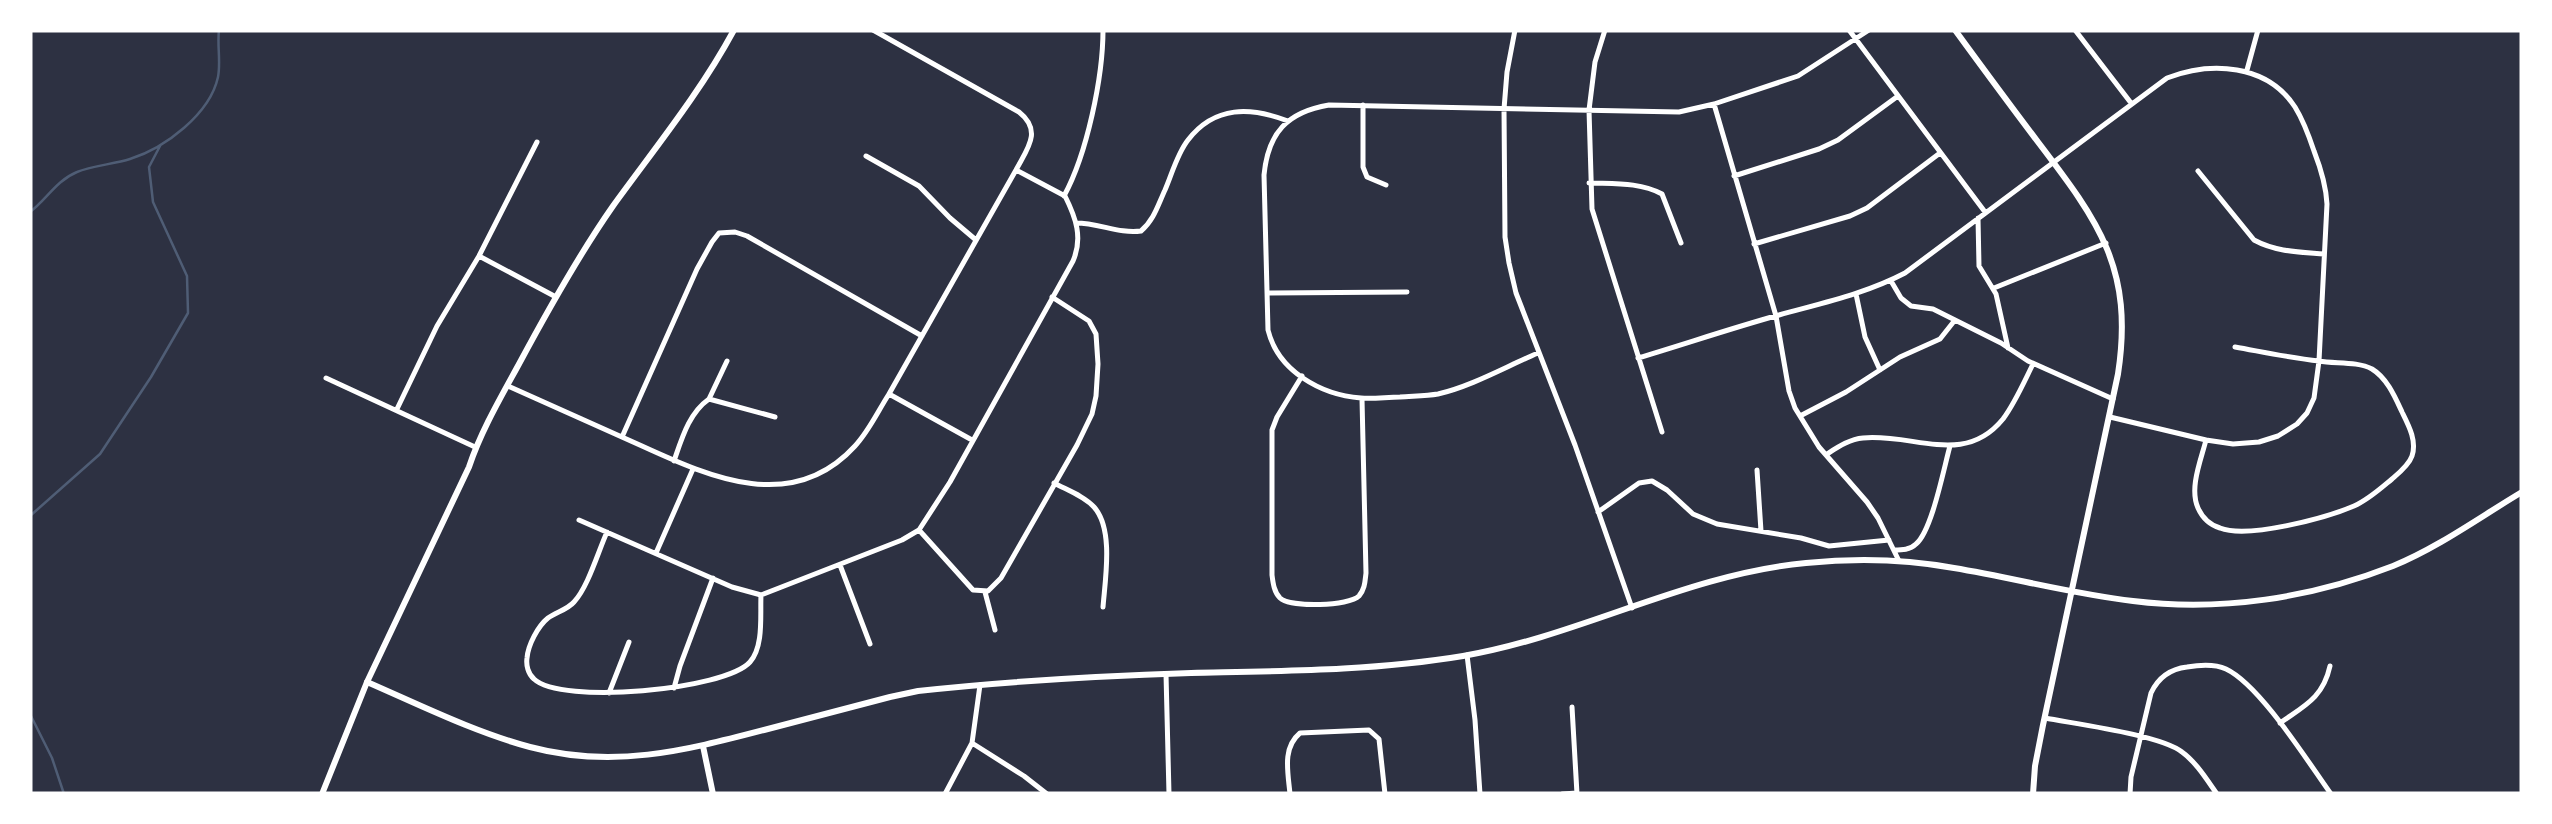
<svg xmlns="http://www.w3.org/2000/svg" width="2552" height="824" font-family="'Fira Sans Condensed',sans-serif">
  <rect width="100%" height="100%" fill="#2d3142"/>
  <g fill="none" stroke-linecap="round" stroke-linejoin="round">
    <path stroke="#4f5d75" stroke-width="2.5" d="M30,212C46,200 57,180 77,172C91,166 114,164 130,159C165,148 210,114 218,77C221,62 217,45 219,30
      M30,516L100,454L151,377L188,313L187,276L153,202L149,167L160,146
      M30,714L52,758L64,794"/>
    <path stroke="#fff" stroke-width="5" d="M1515,30L1507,72L1504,109L1505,237L1509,263L1516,293L1575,445L1632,608
      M1605,30L1595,62L1589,110L1592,209L1662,432
      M1849,30L1985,212
      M2075,30L2131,103
      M2247,70L2258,30
      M1714,104L1776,316L1789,391L1795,408L1819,447L1867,502L1878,518L1899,561
      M1363,105V167L1367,177L1386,185
      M866,156L919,186L950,218L976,240
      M2198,171L2254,240C2276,252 2300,252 2324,254
      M1734,176L1819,149L1838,140L1898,96
      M1589,183C1614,184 1640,182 1662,194L1681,243
      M1064,196C1087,154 1103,77 1103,30
      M1978,218L1979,266L1996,294L2008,348
      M1076,223C1099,223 1119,234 1141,231C1154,220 1158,205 1165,190C1172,174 1177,154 1188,140C1215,105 1251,107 1288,121
      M1754,244L1850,216L1867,208L1940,153
      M479,256L556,297
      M1891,281L1901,298L1911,306L1933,309L2001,343L2028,361L2113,399
      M1994,288L2106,243
      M1267,293L1407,292
      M1856,294L1865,337L1880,370
      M1538,353C1505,367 1472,386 1438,394C1426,396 1412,396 1400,397C1387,397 1374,399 1361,398C1321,395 1278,371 1268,330L1264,175C1268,133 1287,112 1329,105L1679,112L1714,104L1798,76L1869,30
      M1638,358C1685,344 1732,328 1779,315C1822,303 1865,294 1905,273L2167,78C2211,61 2267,64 2295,107C2303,120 2309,136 2314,151C2321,169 2326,185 2327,204L2319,361L2314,398L2307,413L2297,424L2278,436L2259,442L2233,444L2206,440L2110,417
      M1302,376L1277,417L1272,430V575C1273,583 1274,592 1280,598C1291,608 1349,606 1359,596C1365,589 1365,581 1366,573L1362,399
      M326,378L475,447
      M508,386C553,406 597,426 642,446C712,478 793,514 855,446C869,431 878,411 889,394L1016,170C1027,149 1043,131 1019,112L873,30
      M889,394L972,440
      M709,399L727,361
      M397,409L437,326L479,256L537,142
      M1800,416L1846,392L1900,357L1940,339L1955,320
      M622,437L697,269L712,242L719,233L735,232L747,236L922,336
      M2206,440C2201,460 2189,488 2198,508C2202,517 2210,525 2220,528C2248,539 2326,518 2354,506C2368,500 2380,489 2392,479C2399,473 2409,465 2412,456C2417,441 2409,426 2402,412C2395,397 2387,378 2372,369C2357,361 2335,364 2319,361C2291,358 2263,352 2235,347
      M1827,454C1838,447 1850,439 1863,438C1914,433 1964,467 2003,419C2015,403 2024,382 2033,364
      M674,461C682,438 689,413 709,399L775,417
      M1757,470L1761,531
      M1054,483C1067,490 1084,496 1094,507C1114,529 1105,580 1103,607
      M1598,512L1639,483L1652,481L1667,490L1693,514L1717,524L1801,538L1829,546L1889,540
      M579,520L732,587L761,595L902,540L919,530L950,482L1073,261C1083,238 1076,218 1065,196L1016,170
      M919,530L973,590L988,591L1001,578L1077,445L1092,414L1096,396L1098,364L1096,334L1089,321L1052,297
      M607,532C598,552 588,587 574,602C567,610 556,612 548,618C538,626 528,645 527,658C526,665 528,674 534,679C561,705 725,690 750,662C764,646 760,615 761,595
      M1894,550C1902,550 1910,550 1916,544C1932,531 1944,467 1950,446
      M656,553L693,469
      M840,565L870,644
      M985,592L995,630
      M1467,655L1475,720L1480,794
      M1166,674L1169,794
      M674,688L680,666L713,578
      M609,693L629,642
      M1572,707L1577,794
      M2045,718C2076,724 2161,735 2182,752C2196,762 2207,780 2217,794
      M2280,723C2304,706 2323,698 2330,666
      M972,743L1024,776L1047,794
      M945,794L972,743L980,685
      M1290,794C1288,772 1282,748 1300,733L1369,730L1379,739L1385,794
      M1562,794L1577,793
      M2130,794L2131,777L2151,693C2158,678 2170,669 2187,667C2199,665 2215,664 2226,669C2260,685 2308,762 2331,794"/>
    <path stroke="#fff" stroke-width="6" d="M1955,30C1982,67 2010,105 2038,142C2099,222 2134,269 2118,374L2043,725L2035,766L2033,794
      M367,682C420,705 474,732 530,747C612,769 684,751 764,730C806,719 848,708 890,697L918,691C1009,681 1099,676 1191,673C1281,671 1373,671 1463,656C1580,636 1687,574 1806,563C1855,558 1905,559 1954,568C2014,578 2073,594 2133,601C2221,612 2311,598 2393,566C2439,547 2480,517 2522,492
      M703,746L713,794"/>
    <path stroke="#fff" stroke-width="6" d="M322,794L367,682L469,467C481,431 501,397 519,364C548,310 578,256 613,206C655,148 700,93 734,30"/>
  </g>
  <rect width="2552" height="824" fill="none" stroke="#ffffff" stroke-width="65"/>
</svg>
